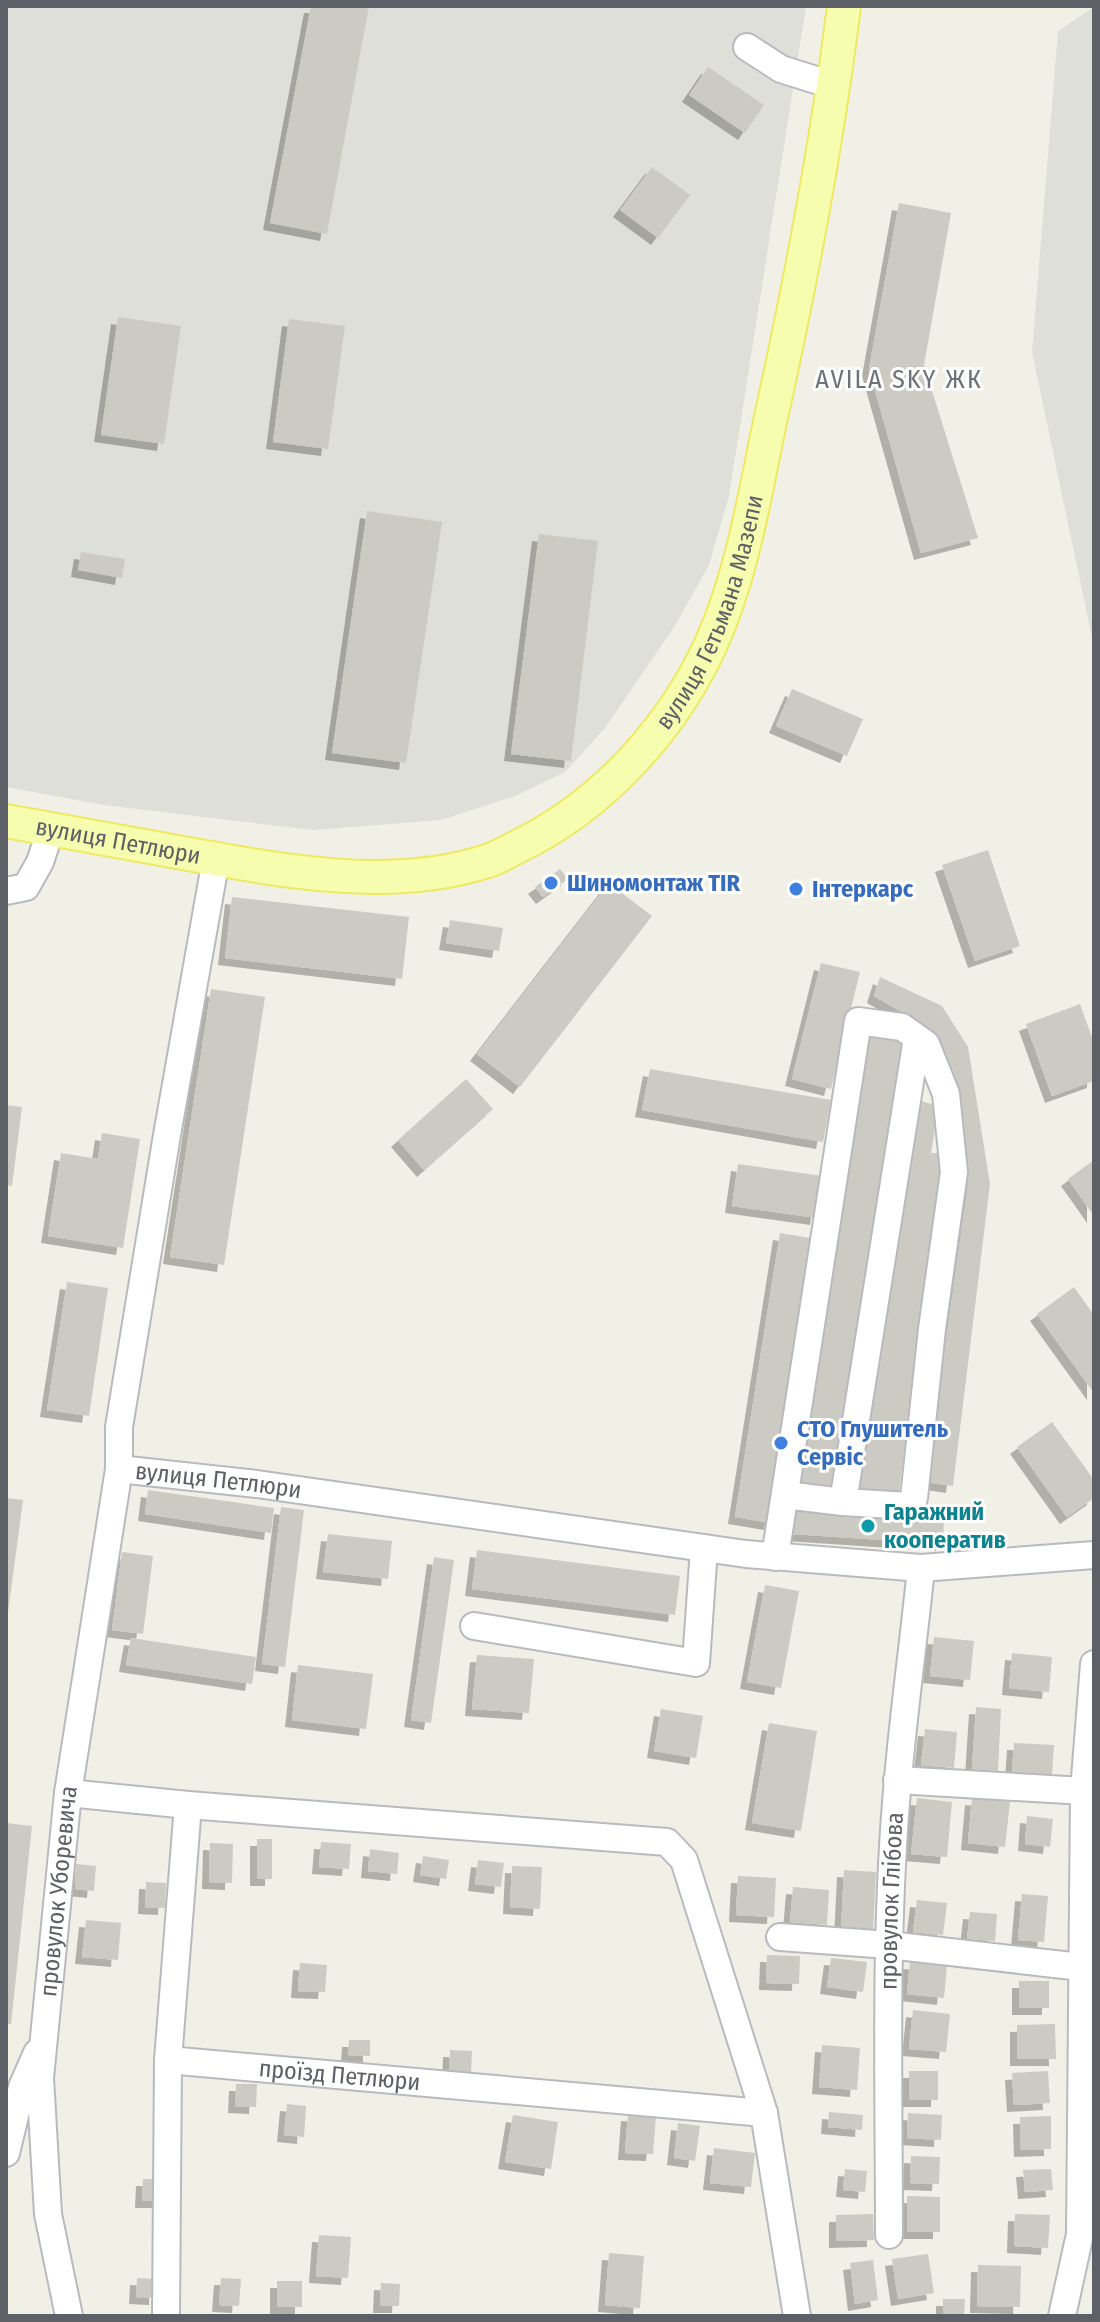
<svg xmlns="http://www.w3.org/2000/svg" width="1100" height="2322" font-family="'Fira Sans Condensed',sans-serif">
  <defs>
    <filter id="shadow"><feDropShadow dx="-7" dy="7" stdDeviation="0" flood-color="#0004"/></filter>
  </defs>
  <rect width="100%" height="100%" fill="#f0f0e7"/>
  <path fill="#dfdfd9" d="M6,6H806L729,496L709,565L676,624L605,728L565,772L515,796L441,820L313,830L104,805L6,787Z
    M1094,7V647L1032,352L1058,31Z"/>
  <path fill="#cbcbc3" filter="url(#shadow)" d="M311,6H369L327,234L270,223Z
    M708,67L764,105L745,133L689,95Z
    M652,167L690,195L658,238L620,210Z
    M899,203L951,213L924,365L978,538L921,553L869,369Z
    M118,317L181,326L164,444L101,435Z
    M289,319L345,326L328,449L273,442Z
    M367,511L442,522L406,763L332,753Z
    M539,534L598,541L571,761L511,754Z
    M81,552L125,559L122,578L78,570Z
    M792,689L863,719L847,756L776,726Z
    M988,850L1020,946L975,961L942,865Z
    M560,869L568,879L543,897L535,887Z
    M609,883L652,916L520,1087L477,1054Z
    M232,897L409,917L402,979L225,958Z
    M450,920L503,928L499,951L446,943Z
    M821,963L860,972L831,1089L792,1079Z
    M880,977L942,1006L968,1047L990,1184L953,1486L926,1482L968,1186L949,1066L928,1027L874,996Z
    M211,989L265,997L224,1265L170,1257Z
    M1080,1004L1094,1043V1081L1052,1096L1026,1024Z
    M867,1034L906,1041L836,1492L797,1486Z
    M650,1069L831,1100L823,1142L642,1110Z
    M466,1079L493,1109L424,1170L398,1140Z
    M917,1100L939,1106L931,1153H942L898,1500L858,1495Z
    M6,1105L22,1107L12,1186L6,1185Z
    M102,1133L140,1139L123,1248L48,1236L61,1153L98,1159Z
    M1094,1160V1216L1068,1179Z
    M738,1164L823,1176L817,1218L732,1206Z
    M780,1233L816,1239L771,1523L735,1517Z
    M67,1282L108,1288L89,1416L47,1410Z
    M1074,1287L1094,1315V1393L1037,1314Z
    M1052,1422L1094,1480V1498L1067,1517L1017,1447Z
    M148,1490L274,1508L271,1533L145,1514Z
    M6,1498L23,1500L8,1613H6Z
    M281,1507L304,1510L285,1667L262,1664Z
    M794,1508L944,1518L943,1544L792,1534Z
    M328,1534L392,1541L388,1579L323,1572Z
    M477,1550L680,1576L675,1615L472,1589Z
    M122,1552L153,1556L143,1634L112,1630Z
    M434,1557L454,1560L431,1723L411,1720Z
    M765,1585L799,1591L781,1688L747,1682Z
    M934,1637L974,1641L970,1680L930,1676Z
    M131,1638L256,1657L252,1684L126,1665Z
    M1012,1653L1052,1657L1049,1692L1009,1688Z
    M477,1655L534,1659L529,1713L472,1709Z
    M298,1665L373,1674L366,1729L292,1720Z
    M976,1707L1001,1709L998,1771L972,1769Z
    M661,1709L703,1716L696,1758L654,1751Z
    M769,1723L817,1731L801,1831L752,1823Z
    M925,1729L957,1732L954,1768L921,1765Z
    M1014,1743L1054,1745L1052,1775L1012,1772Z
    M917,1798L952,1802L947,1857L911,1854Z
    M972,1798L1010,1802L1005,1847L968,1843Z
    M1027,1816L1053,1819L1050,1847L1025,1844Z
    M6,1823L32,1826L11,2024H6Z
    M257,1839H272V1879H257Z
    M321,1842L351,1844L349,1869L319,1867Z
    M210,1843L233,1844L232,1883L209,1882Z
    M370,1849L399,1853L397,1874L368,1871Z
    M423,1856L449,1860L446,1879L420,1875Z
    M478,1860L504,1863L501,1887L475,1884Z
    M76,1864L96,1866L94,1891L75,1889Z
    M512,1866L542,1867L540,1909L510,1907Z
    M844,1870L876,1872L873,1932L841,1931Z
    M738,1876L776,1878L774,1917L736,1915Z
    M146,1882L166,1883L165,1908L145,1907Z
    M793,1887L829,1890L827,1925L790,1922Z
    M1022,1894L1048,1896L1044,1942L1018,1940Z
    M917,1900L947,1903L943,1935L913,1932Z
    M970,1912L997,1914L995,1941L967,1939Z
    M86,1920L121,1923L118,1960L82,1957Z
    M767,1955L800,1956L799,1984L766,1983Z
    M831,1958L867,1962L863,1992L827,1987Z
    M910,1962L947,1965L944,1998L907,1994Z
    M300,1963L327,1965L325,1992L298,1991Z
    M1019,1981H1049V2008H1019Z
    M913,2010L950,2014L946,2052L909,2049Z
    M1055,2024L1056,2059H1017V2025Z
    M349,2040H370V2056L348,2055Z
    M822,2045L860,2048L857,2090L819,2087Z
    M450,2050L472,2051L471,2075L449,2074Z
    M909,2071H938V2100H909Z
    M1048,2071L1050,2103L1014,2105L1012,2073Z
    M236,2084H257L256,2107L235,2106Z
    M287,2104L306,2106L304,2137L284,2135Z
    M829,2112L863,2115L862,2130L828,2127Z
    M908,2113L942,2115L941,2140L907,2138Z
    M628,2114L656,2116L653,2154L625,2153Z
    M513,2115L558,2122L551,2169L505,2162Z
    M1051,2116V2149L1021,2150L1020,2117Z
    M678,2123L700,2126L695,2161L674,2158Z
    M714,2148L755,2153L751,2187L710,2183Z
    M911,2156L940,2157L939,2184L910,2183Z
    M845,2169L867,2171L865,2192L843,2190Z
    M1051,2169L1053,2190L1025,2192L1023,2170Z
    M143,2179H163V2201H142Z
    M907,2196L940,2197V2232H907Z
    M873,2214L874,2240L836,2241V2215Z
    M1015,2214L1050,2215L1048,2248L1014,2246Z
    M319,2235L351,2237L348,2278L316,2276Z
    M609,2253L644,2256L640,2308L605,2305Z
    M928,2254L934,2293L898,2299L892,2259Z
    M873,2260L878,2300L855,2304L850,2263Z
    M978,2265L1021,2266L1020,2307L977,2306Z
    M137,2278L156,2279V2298L136,2297Z
    M221,2278L241,2279L239,2306L219,2305Z
    M277,2281H302V2307H277Z
    M381,2283L400,2284L399,2306H380Z
    M943,2299H965L964,2316H943Z"/>
  <g fill="none" stroke-linecap="round" stroke-linejoin="round">
    <g stroke="#b9bac0" stroke-width="30">
      <g id="minor">
        <path d="M747,47L781,69L835,86"/>
        <path d="M6,891L26,887L40,862L51,829"/>
        <path id="s1" d="M119,1469L257,1484L746,1554L921,1568L1094,1555"/>
        <path d="M785,1495L843,1502"/>
        <path d="M775,1557L858,1021L902,1027L926,1044L946,1094L954,1172L932,1329L914,1498L909,1506L843,1502L917,1038"/>
        <path d="M474,1626L696,1663L704,1548"/>
        <path d="M897,1780L1084,1791"/>
        <path d="M68,1793L188,1805L667,1842L684,1860L764,2113L797,2316"/>
        <path id="s2" d="M188,1805L168,2060L764,2113"/>
        <path d="M780,1937L889,1945L1081,1967"/>
        <path d="M6,2153L22,2087L37,2053"/>
        <path id="s3" d="M889,2235C889,2084 884,1931 898,1779C904,1709 914,1639 921,1568"/>
        <path id="s4" d="M69,2316L48,2214L40,2078L68,1793L119,1469V1427L167,1135L216,859"/>
        <path d="M166,2316L168,2060"/>
        <path d="M1062,2316L1080,2234L1084,1791L1094,1664"/>
      </g>
    </g>
    <g stroke="#efe961" stroke-width="36">
      <g id="major">
        <path id="s5" d="M6,821C61,831 117,841 172,851C272,869 385,893 484,862C496,859 507,852 517,847C602,806 672,729 711,644C743,573 755,493 771,417C801,281 827,145 844,6"/>
      </g>
    </g>
    <use href="#minor" stroke="#fff" stroke-width="26"/>
    <use href="#major" stroke="#f7fdaf" stroke-width="32"/>
  </g>
  <g fill="#3f7fe0" stroke="#fff" stroke-width="3">
    <circle cx="551" cy="883" r="8"/>
    <circle cx="796" cy="889" r="8"/>
    <circle cx="781" cy="1443" r="8"/>
  </g>
  <circle fill="#0f9aa8" stroke="#fff" stroke-width="3" cx="868" cy="1526" r="8"/>
  <g text-anchor="middle" stroke-width="6" stroke-linejoin="round" paint-order="stroke">
    <g font-size="24" fill="#5e6067" stroke="#fff">
      <text dy="8" stroke="none"><textPath href="#s5" startOffset="836">вулиця Гетьмана Мазепи</textPath></text>
      <text dy="8" stroke="none"><textPath href="#s5" startOffset="114">вулиця Петлюри</textPath></text>
      <text dy="8" stroke="none"><textPath href="#s1" startOffset="100">вулиця Петлюри</textPath></text>
      <text dy="8" stroke="none"><textPath href="#s4" startOffset="428">провулок Уборевича</textPath></text>
      <text dy="8" stroke="none"><textPath href="#s3" startOffset="334">провулок Глібова</textPath></text>
      <text dy="8" stroke="none"><textPath href="#s2" startOffset="428">проїзд Петлюри</textPath></text>
    </g>
    <g font-size="24" font-weight="bold" fill="#366cbe" stroke="#fff" text-anchor="start">
      <text x="567" y="891">Шиномонтаж TIR</text>
      <text x="812" y="897">Інтеркарс</text>
      <text x="797" y="1437">СТО Глушитель<tspan x="797" dy="28">Сервіс</tspan></text>
    </g>
    <g font-size="24" font-weight="bold" fill="#0d838f" stroke="#fff" text-anchor="start">
      <text x="884" y="1520">Гаражний<tspan x="884" dy="28">кооператив</tspan></text>
    </g>
    <g font-size="26" letter-spacing="2" fill="#6f7279" stroke="#fff">
      <text x="899" y="388">AVILA SKY ЖК</text>
    </g>
  </g>
  <rect width="1100" height="2322" fill="none" stroke="#5e6067" stroke-width="16"/>
</svg>
